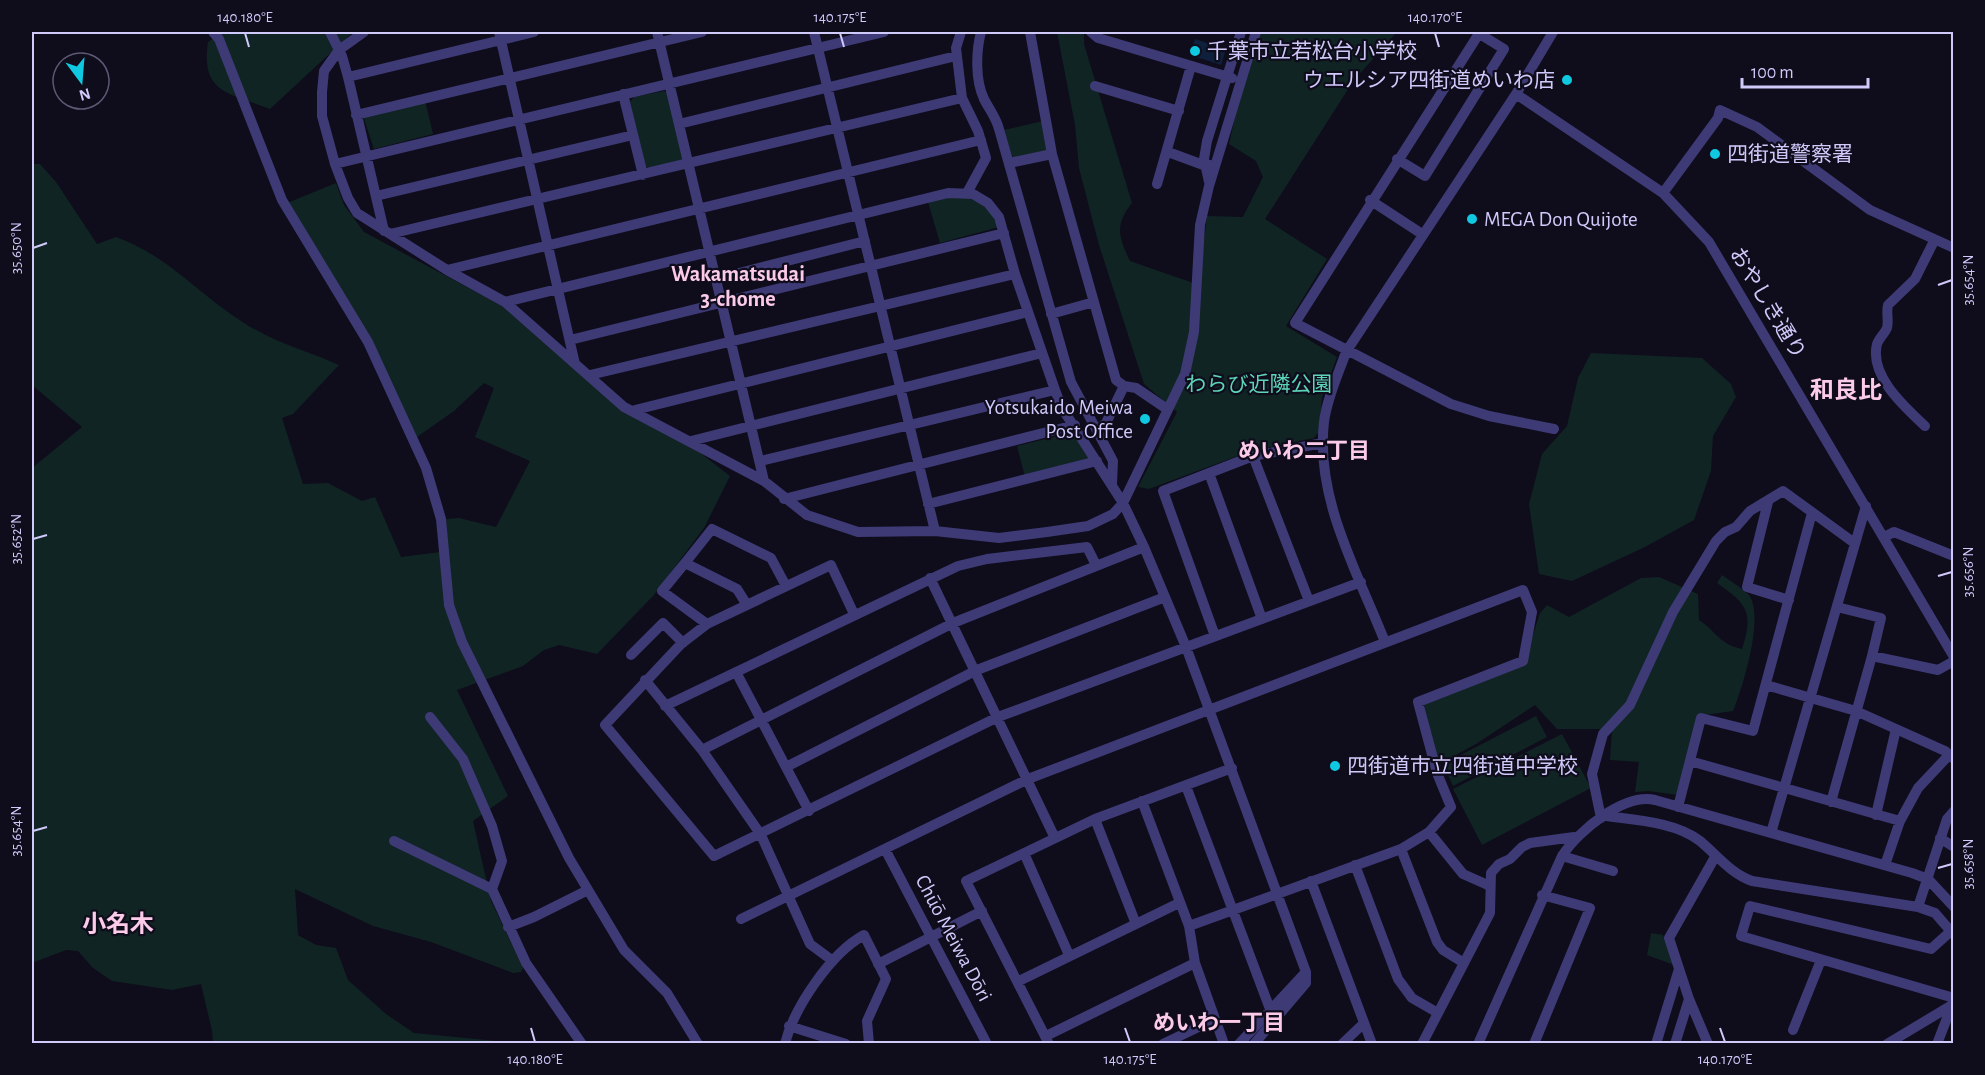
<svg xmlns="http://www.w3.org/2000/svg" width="1985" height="1075" font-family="'Alegreya Sans','Noto Sans JP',sans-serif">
  <rect width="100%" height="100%" fill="#0f0c1b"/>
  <path fill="#102424" d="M223,32H353L270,109C230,93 200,94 208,42Z
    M1057,32H1084V44L1132,203C1114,225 1119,238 1130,261L1199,285L1207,216L1243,217L1263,177L1256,161L1229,144L1242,85L1260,32H1397L1354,80L1265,219L1327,259L1286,326L1337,357L1322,398L1319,432L1314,438L1251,451L1149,489L1138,487L1177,412L1144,384L1099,245L1079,168L1075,125Z
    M664,91L668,93L683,157L680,163L653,169L645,166L630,102L634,97Z
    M425,100L433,134L374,149L364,119L366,115Z
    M1043,121L1049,151L1016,159L1011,155L1004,130Z
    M32,164H40L56,182L97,244L116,237C171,256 207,304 258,331C283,345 313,353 339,365L293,414L282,418L303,484L328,483L362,501L375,497L401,557L448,551L446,519L459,518L496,527L530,461L475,437L494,388L484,383L454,411L417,437L287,203L336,183L344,205L364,232L506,308L622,410L689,444L730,476L704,528L653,596L597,654L559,645L544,650L523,666L457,690L508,796L473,821L491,901L523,968L521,972L513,973L431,942L373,926L295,889L298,935L316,945L336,948L348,980L386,1014L414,1033L518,1043H213L212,1031L201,984L172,990L112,981L93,968L78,951L66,950L32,963V468L82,427L32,385Z
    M950,196C979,198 986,201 999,227L940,243L928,202Z
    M1591,353L1702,358L1731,384L1736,397L1713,436L1711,471L1694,520L1645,547L1572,581L1539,574L1529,504L1542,454L1567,426L1578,378Z
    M1070,433L1074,434L1089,458L1025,477L1017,446Z
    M1722,575C1730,581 1741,587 1748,594C1766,614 1742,689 1733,711L1697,716L1678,795L1648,791L1635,792L1639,762L1610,760L1612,729H1557L1535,705L1476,744L1439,764L1424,704L1523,666L1540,613L1547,605L1569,617L1641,578L1659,577L1698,594L1699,620C1716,631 1719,644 1742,649C1754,612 1747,604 1717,583Z
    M1536,716L1547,737L1453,786L1443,764Z
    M1562,734L1591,788L1482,845L1453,789Z
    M1651,933L1663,935L1674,965L1647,955Z"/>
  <path fill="#0e203c" d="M1195,39L1226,49L1221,65L1190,55Z"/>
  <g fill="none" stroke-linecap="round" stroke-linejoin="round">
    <path stroke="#3d3a76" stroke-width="10" d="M213,32L219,39L282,200L368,342L426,468L441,519L449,605L462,642L569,858L624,950L667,993L698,1044
      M330,32L342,56L348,77L384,231
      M364,32L339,50L324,71L322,92V116L335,164L348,198L357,213L447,270L505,302L624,407L764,481L807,515L858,532L935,531L999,538L1047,532L1088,526L1113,514L1123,503L1185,374L1194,332L1200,225L1209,186L1256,32
      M499,32L575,364
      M657,32L764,481
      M814,32L935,531
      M961,32L956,48L962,98L978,131L986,158L967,193
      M981,32C976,51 975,80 984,99C989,109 996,117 999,129L1071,382L1113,461L1112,484
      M1030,32L1052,154L1116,380L1124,386L1136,388L1167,409
      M1091,32L1098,38L1232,78
      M1480,32L1295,323L1451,404L1489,416L1554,429
      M348,77L534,32
      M1095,86L1179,111
      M623,94L643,175
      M1516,94L1663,193L1709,242L1954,657
      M356,115L702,32
      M679,124L956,56
      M1168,152L1206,166L1210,165
      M1397,159L1425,176L1504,49L1478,33
      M1009,163L1052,154
      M335,164L884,32
      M1209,182L1204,159L1207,141L1241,32
      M1157,184L1191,66
      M1663,193L1718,118L1720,110L1757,127L1870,210L1954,248
      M376,196L633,135
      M1370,200L1422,234
      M390,234L962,98
      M447,270L981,140
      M716,279L865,241
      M505,302L948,193L973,194L988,203L999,217L1015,274L1055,390L1062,408L1123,503L1144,547L1186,647L1306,972V983L1254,1044
      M1051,314L1094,302
      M570,340L1004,233
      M590,375L1015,274
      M635,410L1028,312
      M1925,426C1905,407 1869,376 1877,344C1879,338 1885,333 1887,328C1889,321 1886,312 1888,305L1915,279L1934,241
      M1097,430L1106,423L1124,386
      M691,441L1042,353
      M1253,456L1309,601
      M760,461L1055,390
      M1209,473L1262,619
      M784,499L1075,425
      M1768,502L1747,587L1789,600
      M928,504L1097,461
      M1884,537L1894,532L1954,556
      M685,563L662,591L707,624
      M930,578L1055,838
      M747,605L737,589L685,563L712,529L771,558L786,586
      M1837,607L1881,618L1872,656
      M854,614L831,565L707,624L681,644L605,725L714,856L998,717L1361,582
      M1215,636L1163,491L1253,456L1323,443
      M1385,642C1358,573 1315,499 1324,422C1327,398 1338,375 1346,352L1516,94L1553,32
      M631,655L663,623L683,643
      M736,672L809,811
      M645,680L702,750L761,835L810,944L833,961
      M1766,685L1856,711L1945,751L1954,759
      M665,706L958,566L987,559L1087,547L1096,565
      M430,717L463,759L492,826L502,861L492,889L526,963L582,1044
      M702,750L953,623L1144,547
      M1690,761L1900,821
      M786,767L977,670L1165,597
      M1186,786L1270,1009
      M1142,801L1189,926L1195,963L1224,1044
      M1831,802L1872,656L1938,670L1954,661
      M1678,807L1701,718L1753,731L1812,513
      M1876,815L1896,729
      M1606,816C1635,820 1676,822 1700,841C1717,855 1730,873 1752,881L1918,907L1935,913L1954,935
      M1601,818L1592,774L1603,734L1630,705L1673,612L1716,541L1725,532L1736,527L1750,511L1783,491L1853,542
      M1095,819L1136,924
      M1429,832L1463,874L1490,886
      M1771,833L1866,506
      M1940,838L1954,847
      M394,841L492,889
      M1401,849L1437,942L1443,950L1464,963
      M886,851L987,1044
      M1024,853L1069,955
      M1562,856L1613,871
      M1355,865L1398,979L1412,998L1438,1013
      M1885,865L1900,821L1918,788L1949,755
      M1311,881L1372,1044
      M1918,907L1947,819L1954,811
      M741,919L1028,779L1523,590L1532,612L1523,661L1418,702L1437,773L1451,807L1429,832L1401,849L1189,926
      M508,927L534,917L588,890
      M1951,931L1931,949L1750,906L1741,936L1954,998
      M878,964L982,911
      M1019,981L1179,903
      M789,1026L846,1044
      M1793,1030L1821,960
      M1046,1036L1195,963
      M785,1044C794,1007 831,953 864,935L886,979L867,1021L869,1044
      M1049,1044L966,881L1095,819L1232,768
      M1163,1044L1215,1019
      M1239,1044L1306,972
      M1342,1044L1363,1024
      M1422,1044L1490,913L1491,873L1499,864L1510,859L1522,847L1530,843L1574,837
      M1478,1044L1562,856C1578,831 1624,793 1655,800L1912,873L1928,879L1954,907
      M1534,1044L1590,908L1542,895
      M1656,1044L1679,969
      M1675,1044L1689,999
      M1708,1044L1689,999L1669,938L1715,857
      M1887,1044L1952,1005
      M1937,1044L1952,1005"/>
  </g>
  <path fill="none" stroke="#d0cafb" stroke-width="2" d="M245,33L249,47M840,33L844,47M1435,33L1439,47M33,248L47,243M1938,285L1952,280M33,539L47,535M1938,576L1952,572M33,831L47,827M1938,868L1952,864M531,1028L535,1042M1125,1028L1130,1042M1720,1028L1725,1042"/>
  <g fill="#10c9e1" stroke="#0f0c1b" stroke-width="2">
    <circle cx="1195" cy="51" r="6"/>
    <circle cx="1567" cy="80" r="6"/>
    <circle cx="1715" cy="154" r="6"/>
    <circle cx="1472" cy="219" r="6"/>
    <circle cx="1145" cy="419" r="6"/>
    <circle cx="1335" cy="766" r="6"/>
  </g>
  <g text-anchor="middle" stroke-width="4.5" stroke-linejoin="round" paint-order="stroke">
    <g font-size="21" fill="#d0cafb" stroke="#0f0c1b" text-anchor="start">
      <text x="1207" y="58">千葉市立若松台小学校</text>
      <text x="1555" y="87" text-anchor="end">ウエルシア四街道めいわ店</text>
      <text x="1727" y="161">四街道警察署</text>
      <text x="1484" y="226">MEGA Don Quijote</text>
      <text x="1133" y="414" text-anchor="end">Yotsukaido Meiwa<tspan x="1133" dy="24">Post Office</tspan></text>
      <text x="1347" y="773">四街道市立四街道中学校</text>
    </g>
    <g font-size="21" fill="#d0cafb" stroke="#0f0c1b">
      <text transform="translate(1768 303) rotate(59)" y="7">おやしき通り</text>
      <text transform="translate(954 938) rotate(62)" y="7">Chūō Meiwa Dōri</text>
    </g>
    <g font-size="21" fill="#5cd4b8" stroke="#0f0c1b">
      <text x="1259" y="391">わらび近隣公園</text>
    </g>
    <g font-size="22" font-weight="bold" fill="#fbcbe9" stroke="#0f0c1b">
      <text x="738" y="281">Wakamatsudai<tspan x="738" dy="25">3-chome</tspan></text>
      <text x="1304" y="458">めいわ二丁目</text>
      <text x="1219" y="1030">めいわ一丁目</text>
    </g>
    <g font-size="24" font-weight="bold" fill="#fbcbe9" stroke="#0f0c1b">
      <text x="1846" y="398">和良比</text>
      <text x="118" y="932">小名木</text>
    </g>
  </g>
  <rect width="1985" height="1075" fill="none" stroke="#0f0c1b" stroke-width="66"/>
  <g transform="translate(81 81) rotate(164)"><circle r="28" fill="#0f0c1b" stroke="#5c5875" stroke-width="1.5"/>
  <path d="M0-4.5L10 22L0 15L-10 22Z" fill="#10c9e1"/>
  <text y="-9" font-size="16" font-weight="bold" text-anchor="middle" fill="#d0cafb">N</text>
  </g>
  <path d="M1742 78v9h126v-9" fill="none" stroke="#d0cafb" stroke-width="3"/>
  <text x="1751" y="78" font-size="18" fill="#d0cafb" stroke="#0f0c1b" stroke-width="4.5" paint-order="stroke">100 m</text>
  <rect x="33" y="33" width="1919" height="1009" fill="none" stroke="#d0cafb" stroke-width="2"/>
  <g font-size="15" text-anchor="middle" fill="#d0cafb">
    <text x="245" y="22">140.180°E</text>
    <text x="840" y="22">140.175°E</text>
    <text x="1435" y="22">140.170°E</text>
    <text transform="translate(16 248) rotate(-90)" y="5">35.650°N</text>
    <text transform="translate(1968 280) rotate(-90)" y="5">35.654°N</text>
    <text transform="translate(16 539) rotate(-90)" y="5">35.652°N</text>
    <text transform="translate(1968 572) rotate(-90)" y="5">35.656°N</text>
    <text transform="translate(16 831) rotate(-90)" y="5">35.654°N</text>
    <text transform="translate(1968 864) rotate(-90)" y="5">35.658°N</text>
    <text x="535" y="1064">140.180°E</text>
    <text x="1130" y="1064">140.175°E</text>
    <text x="1725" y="1064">140.170°E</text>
  </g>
</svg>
